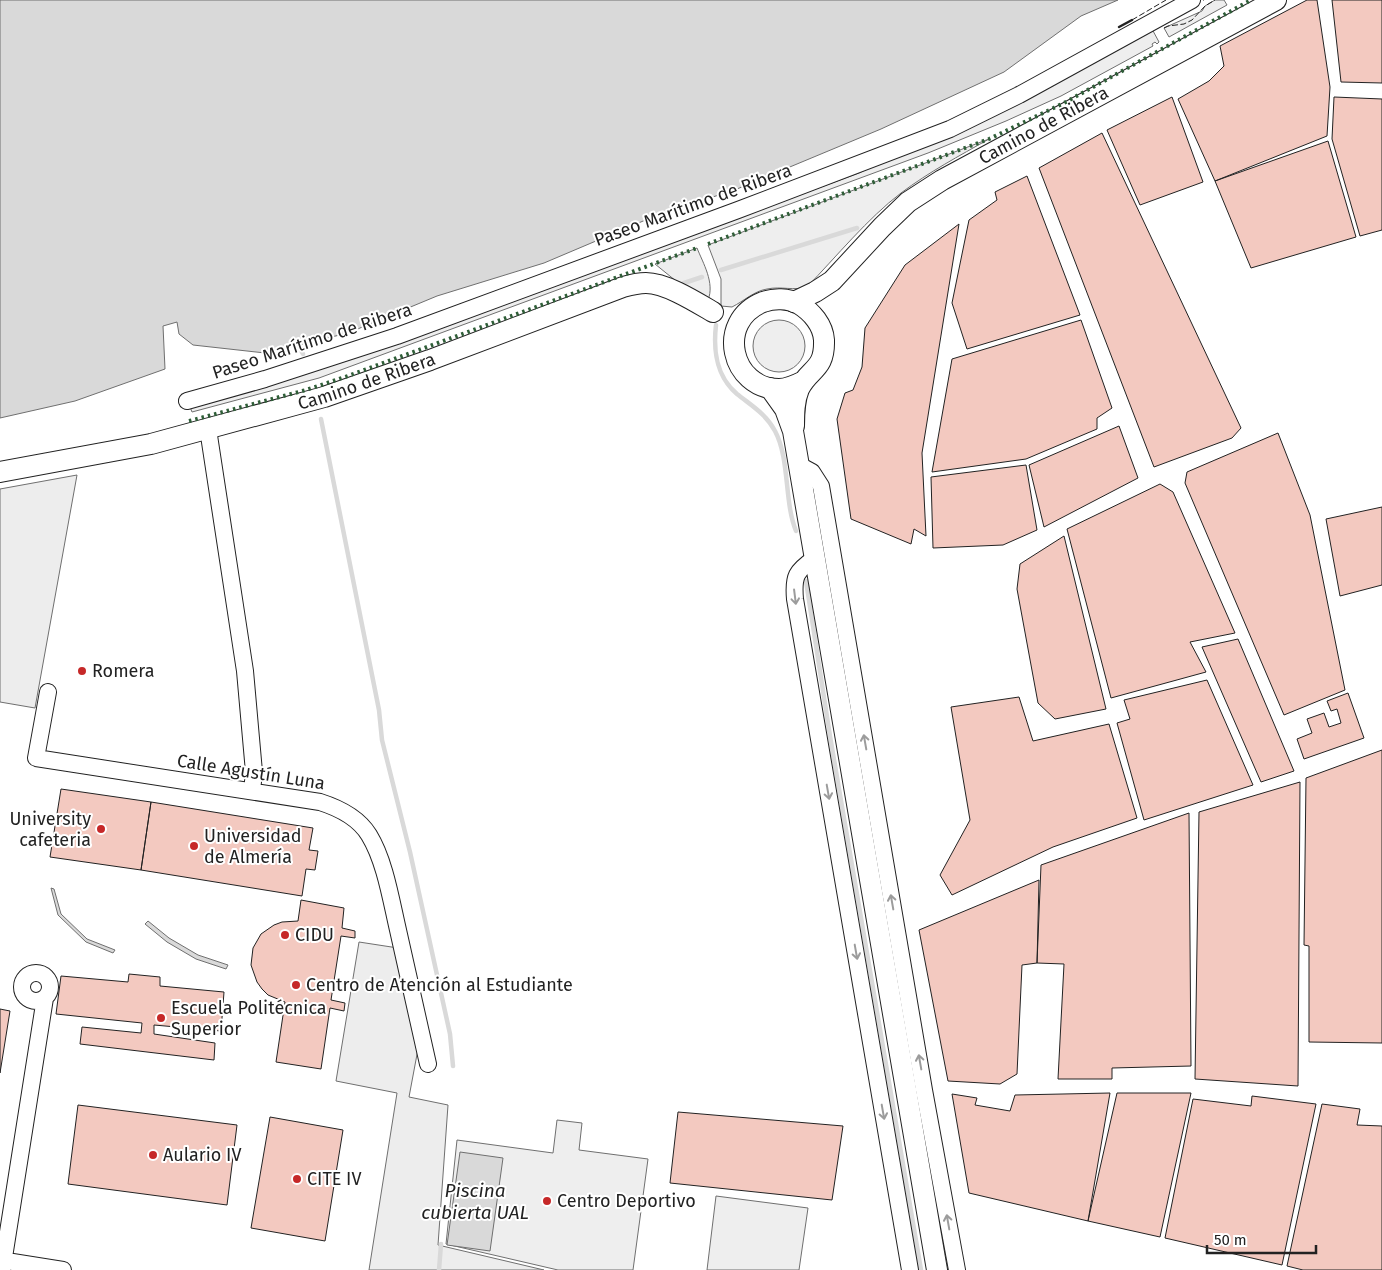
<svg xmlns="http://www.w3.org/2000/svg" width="1382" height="1270" font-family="'Fira Sans',sans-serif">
  <rect width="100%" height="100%" fill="#fff"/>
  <path fill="#eee" stroke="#6f6f6f" d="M1215,0H1224L1227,5L1169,37L1164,28L1202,11L1205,6Z
    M1152,29L1159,42L1157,44L1155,42L1152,44L1153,46L1061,96L1006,121L928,153L319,378L192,412L190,407L578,276L859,173Z
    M989,139C959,156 929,172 901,193C868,218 836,257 807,287C794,291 781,286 767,289C754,291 744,301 732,307L721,306V279L708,245Z
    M697,248C703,263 715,283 708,300L676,281L655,264Z
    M753 346a26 26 0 1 1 52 0a26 26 0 1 1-52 0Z
    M557,1120L582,1123L579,1150L648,1159L633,1270H558L446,1244L457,1140L553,1153Z
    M716,1196L808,1208L799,1270H707Z"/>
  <path fill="#ededed" stroke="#6f6f6f" d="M77,475L35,708L0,702V489Z
    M359,942L398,948L418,1049L409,1097L448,1105L438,1245L544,1270H369L397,1093L336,1081Z"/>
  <path fill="#d9d9d9" stroke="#6f6f6f" d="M0,0H1118L1081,16L1004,72L881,129L737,189L655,216L544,263L437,296L348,333L265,353L193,345L179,334L177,322L163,326L165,369L75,401L0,418Z
    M51,888L54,889L61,914L87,939L115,950L113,953L86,942L58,915Z
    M148,921L169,938L198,955L228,965L226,969L196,959L167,942L145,924Z
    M460,1152L503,1158L490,1251L447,1245Z"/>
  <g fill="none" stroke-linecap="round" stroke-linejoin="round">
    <path stroke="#d9d9d9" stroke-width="4.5" d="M721,270L857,228
      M684,283L702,277
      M716,325C713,351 716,376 737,394C752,406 766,414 775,431C790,459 784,502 796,531
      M298,345L303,354
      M321,419L379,710L382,740L410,852L450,1034L453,1066
      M806,581L830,736L921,1270
      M439,1270L441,1244"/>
  </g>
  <path fill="#f3c9c0" stroke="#222" d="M1307,0H1317L1330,87L1327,136L1215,181L1178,99L1209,81L1224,66L1220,46Z
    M1332,0H1382V83L1341,82Z
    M1172,97L1203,182L1140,205L1107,130Z
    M1334,97L1382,99V230L1360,236L1332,139Z
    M1102,133L1241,428L1232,438L1154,467L1039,168Z
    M1328,141L1356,237L1251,268L1215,181Z
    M1027,176L1080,315L967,349L952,303L969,220L997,200L995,192Z
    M959,224L922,453L926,536L914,529L911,544L851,519L837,419L845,393L853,390L862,367L865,328L905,265Z
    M1081,320L1112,408L1097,418V429L1026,459L932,472L952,359Z
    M1119,426L1138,478L1044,527L1029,465Z
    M1278,433L1310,515L1345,690L1284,715L1185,483L1187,472Z
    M1026,465L1037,530L1003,545L933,548L931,477Z
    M1160,484L1173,492L1235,633L1190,642L1206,672L1111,698L1067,529Z
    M1382,507V585L1340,596L1326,519Z
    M1064,536L1106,709L1055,719L1038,703L1017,589L1020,564Z
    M1238,639L1294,771L1261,782L1202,647Z
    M1207,680L1253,785L1144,820L1117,723L1130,719L1124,700Z
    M1348,693L1364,738L1304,759L1297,739L1312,733L1307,719L1324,713L1329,727L1341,723L1337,709L1331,711L1327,701Z
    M1019,697L1033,741L1109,724L1137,818L1053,847L952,895L940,875L970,820L951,707Z
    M1382,750V1043L1309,1042V946L1304,945L1306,778Z
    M1300,782L1298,1086L1195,1079L1199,812Z
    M61,789L151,802L141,870L50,857Z
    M151,802L313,828L309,850L318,851L315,870L306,869L302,896L141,870Z
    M1189,813L1191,1066L1112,1068V1079H1058L1064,964L1037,963L1041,865Z
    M1039,880L1037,963L1022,965L1017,1074L1000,1084L948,1081L919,930Z
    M301,900L344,908L342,928L355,931V938L341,936L331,1000L345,1003L344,1011L330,1008L321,1069L276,1062L285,1002L268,995L262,989L257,982L251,965L253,948L261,934L274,925L282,922L298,921Z
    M129,974L160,977V986L224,992L221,1031L154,1025V1034L215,1043L214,1060L80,1044L82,1027L141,1033L142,1023L56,1014L61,976L128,982Z
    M0,1009L10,1011L0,1073Z
    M1110,1093L1088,1221L969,1193L952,1094L977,1098L975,1105L1010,1111L1015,1095Z
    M1117,1093H1191L1160,1237L1088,1221Z
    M1252,1096L1316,1104L1282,1265L1165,1238L1193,1099L1251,1106Z
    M1322,1104L1360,1109L1357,1125L1382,1126V1270H1303L1287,1266Z
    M78,1105L237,1125L227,1205L68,1184Z
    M678,1112L843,1126L832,1200L670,1183Z
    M270,1117L343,1130L325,1241L251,1228Z"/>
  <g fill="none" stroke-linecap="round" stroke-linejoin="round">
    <g stroke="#222" stroke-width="18">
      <path id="minor" d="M187,401L265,379L397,336L738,210L950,129L1019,95L1192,0
        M208,429L245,671L254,772L252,791
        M799,465L812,472L821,486L924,1090L957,1270
        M815,558C796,571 793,576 795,599L910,1270
        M48,692L36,758L320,802C339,808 358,817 369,835C385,861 391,900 398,930C408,975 418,1019 428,1064
        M22 987a14 14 0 1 1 28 0a14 14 0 1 1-28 0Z
        M0,1260L63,1270
        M2,1270L45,998"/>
    </g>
    <g stroke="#222" stroke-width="22">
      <g id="major">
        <path id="s1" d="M794,302L815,292L832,281L882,227L908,202L942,180L1276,0"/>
        <path d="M770,388L785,409L793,431L937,1270"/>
        <path d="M794,426C794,414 794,401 799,389C809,368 825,371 824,340C823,325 812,312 799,304C788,298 774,298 763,302C715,321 731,389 779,389C788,389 796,385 804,381"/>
        <path id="s2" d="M0,472L151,444L324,397L430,360L623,287C630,285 638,283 646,283C666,283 696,302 713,312"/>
      </g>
    </g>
    <use href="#minor" stroke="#fff" stroke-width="16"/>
    <use href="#major" stroke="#fff" stroke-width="20"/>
    <path stroke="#2f5e38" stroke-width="4" stroke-dasharray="2.5 4" stroke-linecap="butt" d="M708,244L989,139L1064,103L1251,0
      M189,421L306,390L345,377L697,248"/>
    <path stroke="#222" stroke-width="1" stroke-dasharray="6 2.5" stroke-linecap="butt" d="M1203,0H1204
      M1132,20L1166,0
      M1164,28L1168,26L1184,24L1192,20L1205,6L1215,0"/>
    <path stroke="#222" stroke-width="2.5" d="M1119,27L1132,20"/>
  </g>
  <defs><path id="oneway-shaft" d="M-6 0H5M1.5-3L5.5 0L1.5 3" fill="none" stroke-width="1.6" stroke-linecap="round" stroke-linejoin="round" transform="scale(1.25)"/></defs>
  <g stroke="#9c9c9c">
    <use href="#oneway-shaft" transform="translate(795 597) rotate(83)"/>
    <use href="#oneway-shaft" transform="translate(865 742) rotate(-100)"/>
    <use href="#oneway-shaft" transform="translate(828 792) rotate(80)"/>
    <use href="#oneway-shaft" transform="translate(892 902) rotate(-100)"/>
    <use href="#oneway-shaft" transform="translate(856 952) rotate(80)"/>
    <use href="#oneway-shaft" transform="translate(920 1062) rotate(-100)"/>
    <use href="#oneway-shaft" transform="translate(883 1112) rotate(80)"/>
    <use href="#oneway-shaft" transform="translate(948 1222) rotate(-100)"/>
  </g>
  <g fill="#c62828" stroke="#fff" stroke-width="2">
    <circle cx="82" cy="671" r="5"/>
    <circle cx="101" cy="829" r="5"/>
    <circle cx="194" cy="846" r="5"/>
    <circle cx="285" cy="935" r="5"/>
    <circle cx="296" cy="985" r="5"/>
    <circle cx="161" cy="1018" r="5"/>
    <circle cx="153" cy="1155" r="5"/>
    <circle cx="297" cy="1179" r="5"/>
    <circle cx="547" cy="1201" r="5"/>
  </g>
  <g text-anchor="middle" stroke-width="4" stroke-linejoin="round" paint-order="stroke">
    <g font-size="18" fill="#222" stroke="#fff">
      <text dy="6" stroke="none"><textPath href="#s1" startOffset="309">Camino de Ribera</textPath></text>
      <text transform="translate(693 205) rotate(-20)" y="6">Paseo Marítimo de Ribera</text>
      <text transform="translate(312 341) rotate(-18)" y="6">Paseo Marítimo de Ribera</text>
      <text dy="6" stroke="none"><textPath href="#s2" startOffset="378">Camino de Ribera</textPath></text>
      <text transform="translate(251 772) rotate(9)" y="6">Calle Agustín Luna</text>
    </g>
    <g font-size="18" fill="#222" stroke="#fff" text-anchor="start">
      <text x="92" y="677">Romera</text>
      <text x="91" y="825" text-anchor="end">University<tspan x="91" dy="21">cafeteria</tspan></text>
      <text x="204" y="842">Universidad<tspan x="204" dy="21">de Almería</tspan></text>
      <text x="295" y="941">CIDU</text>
      <text x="306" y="991">Centro de Atención al Estudiante</text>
      <text x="171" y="1014">Escuela Politécnica<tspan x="171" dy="21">Superior</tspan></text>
      <text x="163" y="1161">Aulario IV</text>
      <text x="307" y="1185">CITE IV</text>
      <text x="557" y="1207">Centro Deportivo</text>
    </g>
    <g font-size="19" font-style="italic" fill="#222" stroke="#fff">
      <text x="475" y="1197">Piscina<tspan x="475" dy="22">cubierta UAL</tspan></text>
    </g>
  </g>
  <path d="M1207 1245v8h109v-8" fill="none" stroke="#222222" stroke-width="2.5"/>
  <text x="1214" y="1245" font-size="15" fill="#222222" stroke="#ffffff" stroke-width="4" paint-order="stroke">50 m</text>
</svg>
